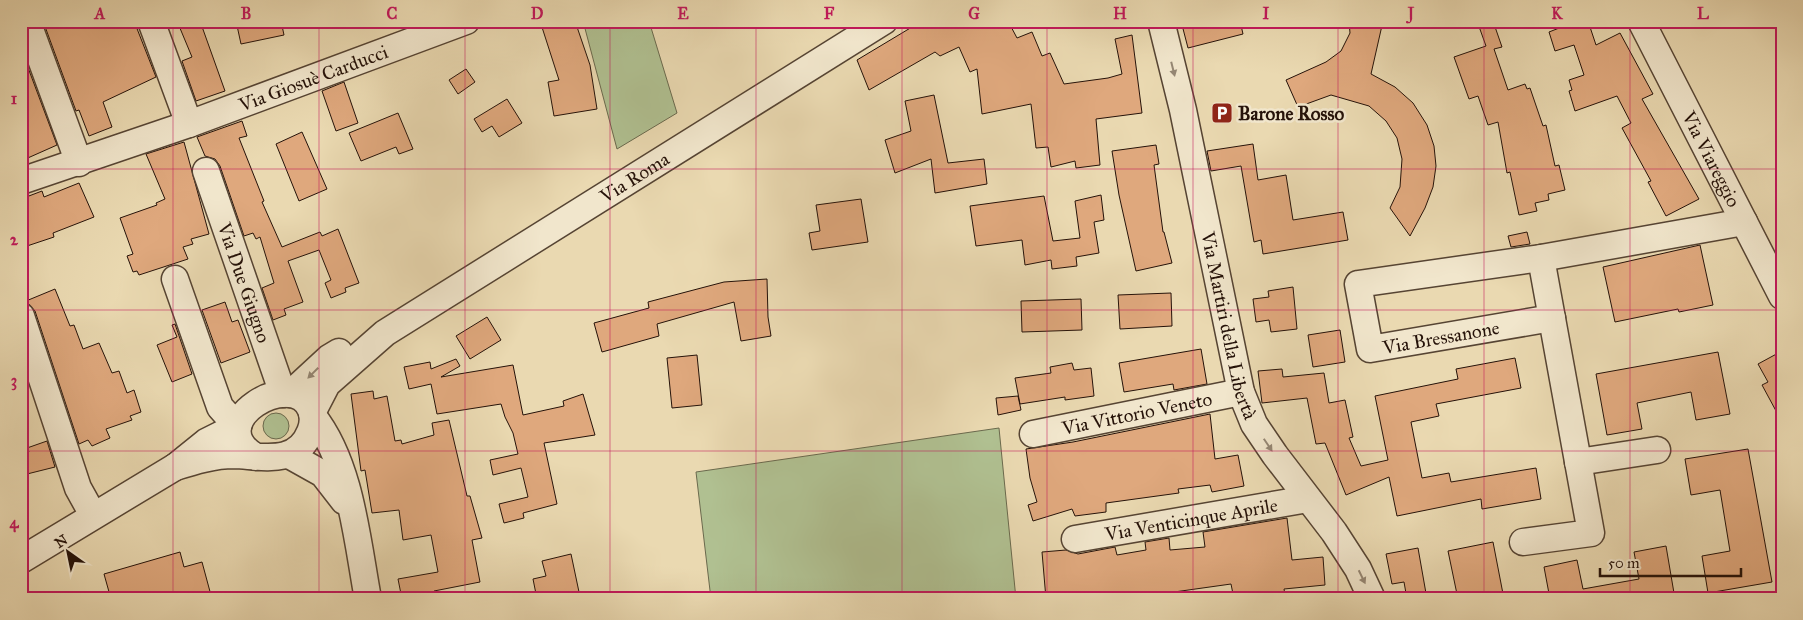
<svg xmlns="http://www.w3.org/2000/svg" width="1803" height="620" font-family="'IM FELL Great Primer',serif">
  <rect width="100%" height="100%" fill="#ead9b1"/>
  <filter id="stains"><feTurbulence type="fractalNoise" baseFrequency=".004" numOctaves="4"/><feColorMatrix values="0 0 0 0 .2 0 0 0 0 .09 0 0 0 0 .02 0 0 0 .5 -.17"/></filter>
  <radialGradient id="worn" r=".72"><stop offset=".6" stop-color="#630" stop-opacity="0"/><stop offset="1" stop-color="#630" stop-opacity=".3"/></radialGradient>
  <path fill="#b0c091" stroke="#6a694d" d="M583,21H649L677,113L617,149Z
    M263 426a13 13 0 1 1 26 0a13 13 0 1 1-26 0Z
    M999,428L1016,599H711L696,472Z"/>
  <path fill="#dfa87d" stroke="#251209" d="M43,21H134L156,77L103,102L112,127L89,136L79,110L76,111Z
    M177,21H200L225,91L196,101L182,61L192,57Z
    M236,21H281L284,35L241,44Z
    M540,21H575L590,65L597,109L554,116L548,82L559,80Z
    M922,21H1008L1017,38L1032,32L1042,56L1050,53L1064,84L1108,78L1122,74L1115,39L1132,35L1142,113L1096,119L1100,165L1076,168L1075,161L1051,167L1048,147L1036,148L1031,104L982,114L977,69L970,72L959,47L940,56L935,52L869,90L857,60Z
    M1181,21H1240L1243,34L1188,48Z
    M1349,21H1383L1371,74L1395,87L1413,103L1427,125L1434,146L1436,166L1433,187L1425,208L1410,236L1390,208L1400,187L1402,159L1397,138L1386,121L1369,106L1331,95L1298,107L1286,80L1326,62L1341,51L1350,33Z
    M1477,21H1493L1502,47L1494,49L1508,90L1525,84L1527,89L1530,88L1543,126L1546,125L1555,166L1559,165L1565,190L1548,194L1549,200L1535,203L1537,211L1519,215L1510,172L1507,173L1498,122L1488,125L1478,96L1469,99L1454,57L1486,46Z
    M1577,21H1588L1596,45L1620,33L1653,94L1642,99L1699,199L1666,216L1648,182L1651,181L1622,128L1631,123L1617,96L1575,111L1569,91L1572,90L1569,80L1584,75L1574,45L1555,51L1549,32Z
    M21,49L57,145L21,161Z
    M466,69L475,82L458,94L449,80Z
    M344,82L358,123L336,131L322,91Z
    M934,95L948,163L984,159L987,184L935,193L931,159L895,173L885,140L911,131L905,101Z
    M507,99L522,123L499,137L492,126L482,132L474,119Z
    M398,113L413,149L399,154L396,147L361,161L349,133Z
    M242,121L247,136L239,138L264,201L262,202L282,247L320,232L322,236L338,229L359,283L345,288L346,292L331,298L325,283L331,280L319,250L288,261L303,302L284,309L286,315L273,320L262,288L274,283L260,237L256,239L253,233L244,236L220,166L215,159L205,156L197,137Z
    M302,132L327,189L299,201L276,144Z
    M184,142L209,234L191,239L193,244L183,247L188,259L139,275L137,271L133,272L127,256L133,254L120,218L157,205L156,203L165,199L146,154Z
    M1253,144L1258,180L1286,175L1293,220L1343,212L1348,240L1263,254L1261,240L1254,242L1241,166L1211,171L1207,151Z
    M1156,145L1159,164L1154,165L1163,232H1164L1172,263L1136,271L1119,195L1112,151Z
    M79,183L94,217L53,233L54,237L21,248V199L42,191L44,197Z
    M1101,195L1104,220L1094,222L1099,253L1076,257L1077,266L1052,269L1051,260L1025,265L1022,240L976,246L970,206L1044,196L1053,241L1080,238L1075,201Z
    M861,199L868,242L812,250L809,233L820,231L816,205Z
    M1527,232L1530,244L1511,247L1508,236Z
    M1700,245L1713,305L1679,312L1678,309L1615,322L1603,267Z
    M767,279L768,317L771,336L741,341L734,302L657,324L659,336L602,352L594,323L649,308L648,302L724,282Z
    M1293,287L1297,329L1271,332L1269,320L1256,322L1253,299L1269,297L1268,291Z
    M55,289L70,326L74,325L83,349L99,343L112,373L119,371L127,393L134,390L141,412L130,416L132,420L106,429L110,438L92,446L88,440L79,444L35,311L26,301Z
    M1171,293L1172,326L1120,329L1118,295Z
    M1081,299L1082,330L1022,332L1021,301Z
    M225,302L232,322L238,320L250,352L221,363L202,310Z
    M487,317L501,340L470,359L456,336Z
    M175,324L192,374L172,382L157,345L177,337L172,325Z
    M1340,330L1345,362L1313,367L1308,335Z
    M1201,349L1207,384L1174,390L1173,384L1124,392L1119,363Z
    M1782,351V422L1762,385L1768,382L1758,364Z
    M1718,352L1730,414L1696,420L1691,392L1637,403L1642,429L1607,435L1596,374Z
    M697,355L702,405L672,408L667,358Z
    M1515,358L1521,388L1436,404L1439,416L1411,422L1422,478L1449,473L1451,482L1536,468L1541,499L1482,509L1481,499L1397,516L1389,477L1346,495L1325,443L1316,444L1307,398L1262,403L1258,371L1282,369L1283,377L1324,373L1329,403L1345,400L1353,437L1349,438L1361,466L1388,460L1375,396L1458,379L1456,369Z
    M456,359L460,366L441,377L513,365L523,415L564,406L563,401L583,394L595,435L544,443L557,504L523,513L524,518L504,523L499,504L528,497L521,468L493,475L490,460L518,454L513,433L505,417L501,404L437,414L431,384L409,389L404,367L430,362L431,369Z
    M1072,363L1074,370L1091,368L1094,396L1065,400V397L1020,404L1015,378L1051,373L1050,367Z
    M373,391L374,399L387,396L395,441L401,440L402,444L434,435L432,423L449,420L467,496H470L482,538L472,540L480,582L434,591L436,599H402L398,579L438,572L431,535L403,540L399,510L372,513L365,470L361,471L351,394Z
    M1018,396L1021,410L998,415L996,398Z
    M1210,414L1215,459L1238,455L1244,486L1212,492L1210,485L1178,489L1179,493L1106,503V512L1075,516L1072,509L1033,521L1028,505L1037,502L1030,478L1026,449L1073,442Z
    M47,441L55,467L27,474L21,455L29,452L27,448Z
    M1748,449L1772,582L1708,593L1702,556L1730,551L1720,490L1691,495L1685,459Z
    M1287,518L1292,560L1323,557L1325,585L1284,589L1285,595L1263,599H1234L1231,584L1167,593L1169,599H1046L1042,552L1066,550L1078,554L1115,547L1117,555L1146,550L1145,542L1169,538L1170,550L1205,547L1203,532Z
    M1493,542L1504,599H1458L1448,551Z
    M1666,546L1675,599H1550L1544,567L1577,560L1583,589L1639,579L1634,552Z
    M1418,548L1427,599H1407L1404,582L1392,584L1386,554Z
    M180,552L184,567L202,562L212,599H111L104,574Z
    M571,554L579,592H576L577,599H537L533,579L546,576L542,561Z"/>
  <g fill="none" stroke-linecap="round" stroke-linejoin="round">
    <g stroke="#564433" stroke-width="29">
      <g id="minor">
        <path d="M27,21L79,163"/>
        <path d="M151,21L189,124"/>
        <path id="s1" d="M1161,21L1183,110L1241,392L1254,424L1275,455L1334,532L1358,569L1372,599"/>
        <path id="s2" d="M1641,21L1782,296"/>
        <path id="s3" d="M206,171L283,394"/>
        <path id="s4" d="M21,181L189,124L466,21"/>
        <path d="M175,279L220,407L228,416L239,422"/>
        <path d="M21,316L78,488L93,515"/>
        <path d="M1552,318L1370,349L1358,284L1541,258L1744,222"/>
        <path d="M290,394L329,358L339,352"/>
        <path id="s5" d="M312,413L327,384L385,333L884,21"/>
        <path d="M313,416C351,464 357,540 368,599"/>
        <path id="s6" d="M1033,434L1241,392"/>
        <path d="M289,455L323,474L344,501"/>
        <path d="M1578,462L1657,450"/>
        <path d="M175,467C194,461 214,455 234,455C262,456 297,466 310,432C313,425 314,418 311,410C294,366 198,422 256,457"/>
        <path id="s7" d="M1075,539L1308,499"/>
        <path d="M1523,542L1591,533L1541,258"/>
        <path d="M21,560L175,467L206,442L238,426"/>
      </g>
    </g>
    <use href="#minor" stroke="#f1e6cc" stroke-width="26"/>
  </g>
  <defs><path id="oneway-solid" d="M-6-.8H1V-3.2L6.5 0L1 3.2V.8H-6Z" transform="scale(1.25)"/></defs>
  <g fill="#958774">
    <use href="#oneway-solid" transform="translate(1173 69) rotate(76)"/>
    <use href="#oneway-solid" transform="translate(313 373) rotate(135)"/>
    <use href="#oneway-solid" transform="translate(1268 445) rotate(56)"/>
    <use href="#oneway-solid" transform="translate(1362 577) rotate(64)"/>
  </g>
  <path fill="none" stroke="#c2185b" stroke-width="1" stroke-opacity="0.55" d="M173,21V599M319,21V599M465,21V599M610,21V599M756,21V599M902,21V599M1047,21V599M1193,21V599M1338,21V599M1484,21V599M1630,21V599M21,169H1782M21,310H1782M21,451H1782"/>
  <defs>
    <g id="parking-square" transform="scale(1.125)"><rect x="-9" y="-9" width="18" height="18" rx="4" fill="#8f2418" stroke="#f1e6cc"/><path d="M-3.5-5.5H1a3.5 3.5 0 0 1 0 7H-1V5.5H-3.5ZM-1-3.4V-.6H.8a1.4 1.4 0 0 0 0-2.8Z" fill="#fff"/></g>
  </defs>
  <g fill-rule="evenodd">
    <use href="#parking-square" x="1222" y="113"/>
  </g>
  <g text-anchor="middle" stroke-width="5" stroke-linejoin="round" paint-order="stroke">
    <g font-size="19" fill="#251209" stroke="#f1e6cc">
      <text dy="7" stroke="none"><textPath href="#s4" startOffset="310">Via Giosuè Carducci</textPath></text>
      <text dy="7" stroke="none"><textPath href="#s2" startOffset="155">Via Viareggio</textPath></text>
      <text dy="7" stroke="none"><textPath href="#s5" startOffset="404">Via Roma</textPath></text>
      <text dy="7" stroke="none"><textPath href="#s3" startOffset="118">Via Due Giugno</textPath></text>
      <text dy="7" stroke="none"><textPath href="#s1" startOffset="312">Via Martiri della Libertà</textPath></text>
      <text transform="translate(1441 337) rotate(-10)" y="7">Via Bressanone</text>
      <text dy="7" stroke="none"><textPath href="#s6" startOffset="106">Via Vittorio Veneto</textPath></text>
      <text dy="7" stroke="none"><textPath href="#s7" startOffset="118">Via Venticinque Aprile</textPath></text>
    </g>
    <g font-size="19" font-weight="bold" fill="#251209" stroke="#f1e6cc" text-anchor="start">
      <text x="1238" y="120">Barone Rosso</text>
    </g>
  </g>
  <rect width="1803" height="620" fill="none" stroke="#ead9b1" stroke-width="55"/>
  <g transform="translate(68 552) rotate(327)" stroke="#f1e6cc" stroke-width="4" paint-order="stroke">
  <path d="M0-4L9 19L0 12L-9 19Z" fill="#251209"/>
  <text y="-8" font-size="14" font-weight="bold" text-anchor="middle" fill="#251209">N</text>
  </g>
  <path d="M1600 568v8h141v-8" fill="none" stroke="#251209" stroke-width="2.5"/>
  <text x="1608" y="568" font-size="15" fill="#251209" stroke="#f1e6cc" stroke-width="4" paint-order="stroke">50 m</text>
  <rect x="28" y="28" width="1748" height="564" fill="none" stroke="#c2185b" stroke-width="2"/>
  <g font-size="16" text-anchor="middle" font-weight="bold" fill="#c2185b">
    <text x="100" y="19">A</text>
    <text x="246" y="19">B</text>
    <text x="392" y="19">C</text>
    <text x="537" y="19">D</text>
    <text x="683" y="19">E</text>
    <text x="829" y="19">F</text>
    <text x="974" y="19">G</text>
    <text x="1120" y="19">H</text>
    <text x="1266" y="19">I</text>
    <text x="1411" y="19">J</text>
    <text x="1557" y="19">K</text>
    <text x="1703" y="19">L</text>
    <text x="14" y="104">1</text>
    <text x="14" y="245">2</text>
    <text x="14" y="386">3</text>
    <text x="14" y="528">4</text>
  </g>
  <rect width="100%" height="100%" filter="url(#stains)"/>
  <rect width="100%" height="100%" fill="url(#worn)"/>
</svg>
